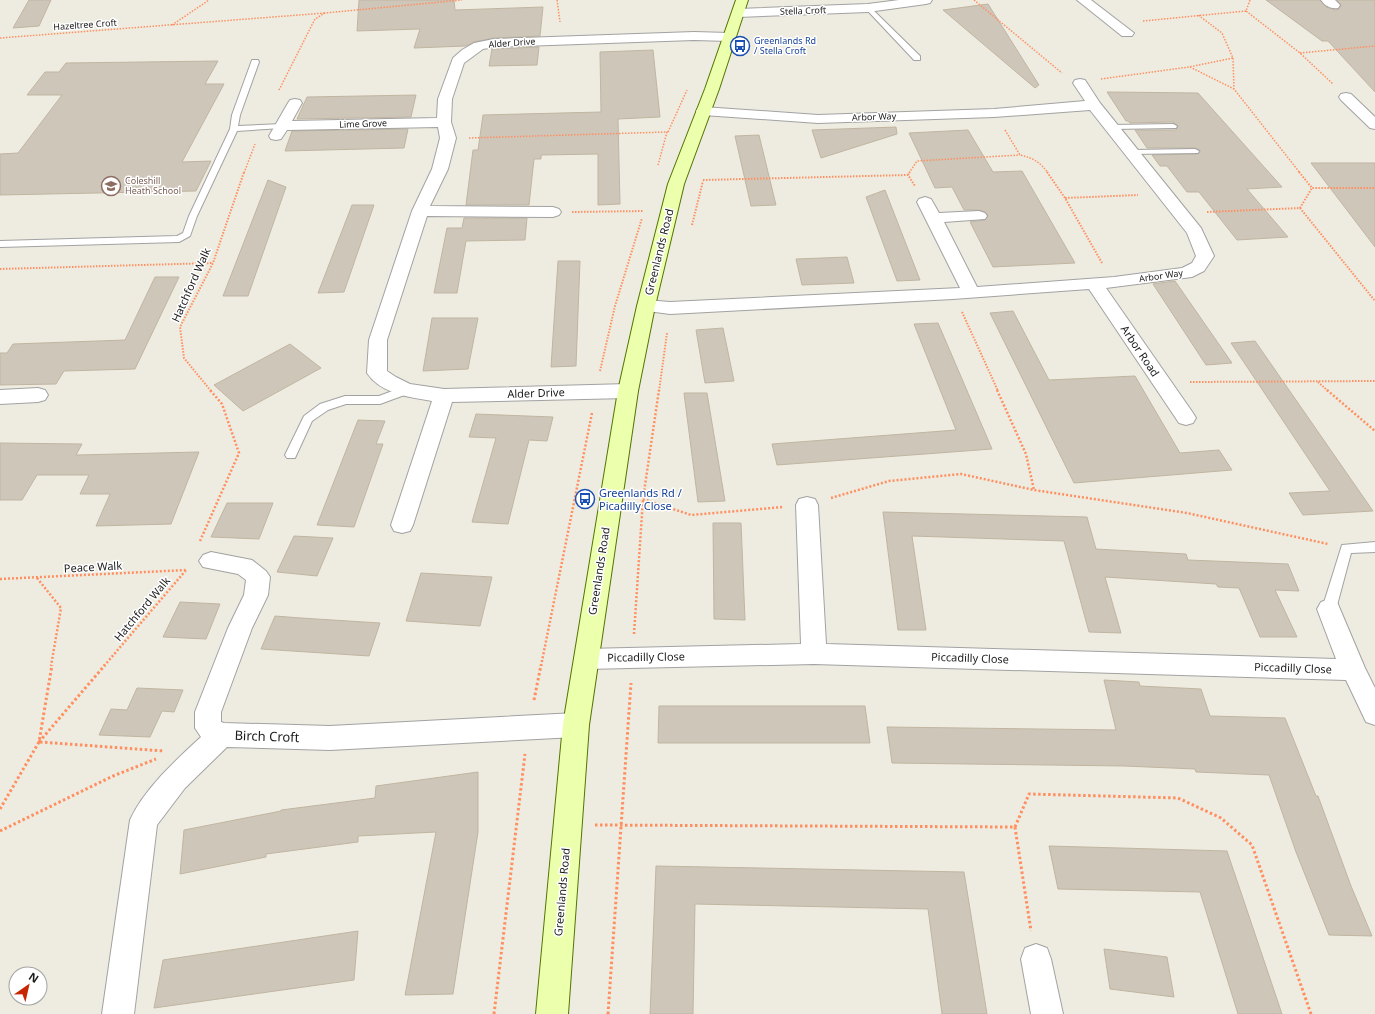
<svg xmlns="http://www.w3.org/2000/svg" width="1375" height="1014" font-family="'Noto Sans',sans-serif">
  <rect width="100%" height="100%" fill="#eeece0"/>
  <path fill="#cec6b9" stroke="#c1b5a1" d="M29,0H51L39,26L13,28Z
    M359,0H454L455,10L543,7L540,36L494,38L474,42L466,46L414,48L420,29L357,31Z
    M1266,0H1320L1326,7L1335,10L1339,9L1341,5L1337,0H1375V92L1328,41H1322Z
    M988,4L1039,85L1035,88L943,10Z
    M539,47L537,65L489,66L492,49Z
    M653,50L660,117L618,119L620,204L598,205V154L541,155V159H534L529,205H466L473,150H478L483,115L601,112L600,52Z
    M218,61L205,84H224L182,162L211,161L196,191L0,195V154L18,153L62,95H27L45,72H59L66,63Z
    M1107,92L1198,93L1282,187L1247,189L1288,237L1237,240L1199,192H1187L1167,166H1160L1152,155L1198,154L1200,152V150L1195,148H1147L1135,130H1176L1178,126L1173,122L1130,123L1128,121H1126Z
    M416,95L411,117L297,119L307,97Z
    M896,127L897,134L821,158L812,130Z
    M408,129L404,148L285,151L292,131Z
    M968,130L993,172L1022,171L1075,263L993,267L970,222L985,220L988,215L985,212L979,210H964L952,187L935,188L909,133Z
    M759,135L776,205L751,206L735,136Z
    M1311,163H1375V247Z
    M268,180L286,187L248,296H223Z
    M885,190L920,280L897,281L866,197Z
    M352,205H374L344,292L318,293Z
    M464,218H527L525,240L466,241L457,293H434L447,228H462Z
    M847,257L854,283L802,285L796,259Z
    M558,261H580L576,366L551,367Z
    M155,277H179L135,369L64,371L56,384L0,385V353H7L13,344L125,340Z
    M1175,281L1232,363L1206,365L1153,284Z
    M1013,311L1049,380L1135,376L1180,453L1219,450L1232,470L1074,483L990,313Z
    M432,318H478L468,369L423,371Z
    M938,323L992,449L777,465L772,444L956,430L914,324Z
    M723,328L734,381L705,383L696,330Z
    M1255,341L1373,511L1303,515L1289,493L1330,491L1231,343Z
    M290,344L321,368L243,411L214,385Z
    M684,393H707L725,501L698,502Z
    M476,414L553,417L547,441L529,440L508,524L472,522L496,438L469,437Z
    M358,420L385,421L376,444H383L354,527L317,525Z
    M0,443L82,444L76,455L199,452L171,524L96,526L110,494H80L89,475H37L22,500H0Z
    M227,503H273L259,539L211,537Z
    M883,512L1087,517L1096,549L1186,554L1188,560L1288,564L1299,591L1275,590L1297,637H1260L1239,588L1218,587L1216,584L1105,577L1121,633L1089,632L1064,541L912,536L926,630H898Z
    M713,523H741L745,620L714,619Z
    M294,536L333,538L317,576L277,572Z
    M421,573L492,577L480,626L406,621Z
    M180,602L220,604L206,639L163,637Z
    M275,616L301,618L380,623L369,656L261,649Z
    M1104,680L1139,682L1140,686L1201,689L1210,716L1285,718L1316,796H1318L1351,886L1372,936L1329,935L1296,852L1269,775L1196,772L1195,769L1124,766L892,763L887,727L1116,730Z
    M137,688L183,690L174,712L162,711L150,737L99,735L111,709L127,710Z
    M659,706H865L870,743H658Z
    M478,772V832L453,994L405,995L436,832L358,836V842L266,854V857L180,874L184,830L281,811V810L375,798L376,786Z
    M1049,846L1227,851L1282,1014H1238L1200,892L1058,889Z
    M656,866L964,872L987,1014H942L928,909L695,904L693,1014H650Z
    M358,931L354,980L154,1008L163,960Z
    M1104,949L1167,957L1174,997L1110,989Z"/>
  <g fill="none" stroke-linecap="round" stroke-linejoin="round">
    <g stroke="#a2a2a2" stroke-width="2">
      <path id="lane" d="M868,6L870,7L920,56V60H914L866,9L865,8Z
        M252,60H258L259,62L240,115L238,126L282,124L286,126L282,128L237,131L197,216L190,236L179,242L0,247V241L177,236L183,233L189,216L230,129L232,115Z
        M1173,124L1177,126L1176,128L1112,129L1108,127L1112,125Z
        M1195,149L1199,151L1198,153L1132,154L1128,152L1132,150Z
        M406,386L410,387L411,390L410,393L380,404H346L328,410L312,421L295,458H287L285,455L304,416L320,404L345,396H379Z
        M1375,542V552L1351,553L1336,609L1334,613L1329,614L1324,613L1322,609L1342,545Z"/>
    </g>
    <g stroke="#a2a2a2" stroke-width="2">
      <path id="street" d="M899,0H932L930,3L926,4L868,12L738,17L734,16L732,13L734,10L738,9L868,4Z
        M1077,0H1091L1134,33L1132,36H1122Z
        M1321,0H1335L1340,5L1338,8C1331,9 1325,6 1321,0Z
        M694,32L729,33L734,34L736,37L734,40L729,41L694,40L494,47L483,49L464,63L452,99L451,122L456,138L448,169L430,206L553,207L559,209L561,212L559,215L553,217L427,216L387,340V371L396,377L410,384L444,389L628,384L635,386L638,391L635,396L628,398L452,402L413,525L410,531L402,533L394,531L391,525L432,401C410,397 381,394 367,373L369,340L412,211L432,169L440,138L438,127L287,130L281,139L276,140L271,139L269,136L288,103L290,100L295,99L300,100L302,103L292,121L437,118L438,99L453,58L462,50L474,43L494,39Z
        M1080,79L1085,80L1100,103L1201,228L1214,256L1204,271L1192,277L1106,288L1193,413L1196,418L1193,423L1186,425L1179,423L1089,289L953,299L670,314L640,310L637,306L640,302L646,300L670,302L960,288L917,202L919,199L925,197L931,199L939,213L979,211L985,213L987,216L985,219L944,222L977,287L1114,277L1182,268L1192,263L1196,256L1187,233L1090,110L994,117L818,123L703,115L698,114L696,111L698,108L703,107L818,115L994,109L1085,101L1073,83L1075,80Z
        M1346,93L1351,94L1375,117V129L1370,128L1341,100L1339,97L1341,94Z
        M38,388L45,390L48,395L45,400L38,402L0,404V390Z
        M807,497L815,499L818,505L826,644L1336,659L1317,609L1321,602L1329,599L1337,602L1365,668L1375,688V725L1366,722L1346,680L814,664L586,669L577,666L574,659L577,652L586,649L801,644L796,505L799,499Z
        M211,552L252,560L266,571L270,577L268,595L252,628L221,712V722L224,723L330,726L576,713L585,717L589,725L585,733L576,737L330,750L227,747L185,788L157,825L134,1014H102L130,820C144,789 176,760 201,737L195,728V712L228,628L244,595L246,580L238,574L203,567L199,561L203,555Z
        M1036,944L1047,948L1051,959L1063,1014H1031L1021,959L1025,948Z"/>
    </g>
    <g stroke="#527500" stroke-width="2">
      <path id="secondary" d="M736,0H748L719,89L684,184L655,306L638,391L589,725L568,1014H536L563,725L618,391L637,306L668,184L705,89Z"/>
    </g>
    <path stroke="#ff8f60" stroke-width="1.5" stroke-dasharray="1.5 1.5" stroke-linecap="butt" d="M557,0L560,22
      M974,0L1062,73
      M1250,0L1246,11L1300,53L1333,84
      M1143,21L1246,11
      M172,25L209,0
      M0,38L325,13
      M1300,53L1375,46
      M1233,58L1234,89L1300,173
      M1190,67L1234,89
      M1101,79L1189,67L1233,58L1222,33L1198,15
      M279,90L315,19L325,13L462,0
      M1005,130L1020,155C1033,158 1040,162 1048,173
      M668,132L687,90
      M469,138L667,132L658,165
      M244,173L255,144
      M909,173L917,161L1020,155"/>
    <path stroke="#ff8f60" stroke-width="2" stroke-dasharray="1.5 1.5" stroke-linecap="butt" d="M1047,172L1065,198
      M1299,172L1312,188H1375
      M908,175L910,172
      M703,180L908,175L915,186
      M1300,208L1375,301
      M572,212L644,211
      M1207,212L1300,208L1312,188
      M692,225L703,181
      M1102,263L1065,198L1138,195
      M0,269L213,263
      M962,312L998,391
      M600,371L615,306L642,218
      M1190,382L1375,381
      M1318,382L1328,391
      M211,391L184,358L180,327L213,263L244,172
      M659,391L667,333"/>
    <path stroke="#ff8f60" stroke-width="2.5" stroke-dasharray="2 2" stroke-linecap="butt" d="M997,390L1026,454L1034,490
      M1327,390L1375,431
      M831,498L889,481L961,474L1034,490L1187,513L1328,544
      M643,499L691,515L783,507
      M200,541L239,453L222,404L210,390
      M37,578L61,608L51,666
      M0,579L187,570
      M634,634L643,499L659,390
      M104,666L187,569
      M541,666L592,413"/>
    <path stroke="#ff8f60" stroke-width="3" stroke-dasharray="2.5 2.5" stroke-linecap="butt" d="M534,700L541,665
      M39,742L105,665
      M40,742L164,751
      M0,809L39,742L52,665
      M595,825L1015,827L1029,794L1178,798L1221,818L1252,845L1311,1014
      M1015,827L1031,931
      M0,831L113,776L156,759
      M494,1014L525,754
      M608,1014L631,683"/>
    <use href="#lane" fill="#fff" fill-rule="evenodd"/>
    <use href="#street" fill="#fff" fill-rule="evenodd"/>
    <use href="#secondary" fill="#ebffad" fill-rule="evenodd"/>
  </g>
  <defs>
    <g id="bus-ring" transform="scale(1)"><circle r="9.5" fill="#fff" stroke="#1a4fb4" stroke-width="1.5"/><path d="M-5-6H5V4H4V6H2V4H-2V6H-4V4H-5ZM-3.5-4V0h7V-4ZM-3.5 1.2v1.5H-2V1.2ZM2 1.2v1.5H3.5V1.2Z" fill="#1a4fb4"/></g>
    <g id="school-ring" transform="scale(1)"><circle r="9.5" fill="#fff" stroke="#8d6e63" stroke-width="1.5"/><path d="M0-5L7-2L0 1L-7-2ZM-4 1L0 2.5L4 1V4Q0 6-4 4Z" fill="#8d6e63"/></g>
  </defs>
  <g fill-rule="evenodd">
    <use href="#bus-ring" x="740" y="46"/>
    <use href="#school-ring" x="111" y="186"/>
    <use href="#bus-ring" x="585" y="499"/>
  </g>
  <g text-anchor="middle" stroke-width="3" stroke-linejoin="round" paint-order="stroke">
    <g font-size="9" fill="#1b1b1b" stroke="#fff">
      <text transform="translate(803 11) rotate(-2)" y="3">Stella Croft</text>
      <text transform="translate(85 25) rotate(-4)" y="3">Hazeltree Croft</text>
      <text transform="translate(512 43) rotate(-4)" y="3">Alder Drive</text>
      <text transform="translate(874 117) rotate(-2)" y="3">Arbor Way</text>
      <text transform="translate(363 124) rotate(-2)" y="3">Lime Grove</text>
      <text transform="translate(1161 276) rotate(-8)" y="3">Arbor Way</text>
    </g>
    <g font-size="9" fill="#164399" stroke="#fff" text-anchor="start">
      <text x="754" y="44">Greenlands Rd<tspan x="754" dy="10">/ Stella Croft</tspan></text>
    </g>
    <g font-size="9" fill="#785e54" stroke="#fff" text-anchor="start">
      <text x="125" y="184">Coleshill<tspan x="125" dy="10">Heath School</tspan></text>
    </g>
    <g font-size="11" fill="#1b1b1b" stroke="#fff">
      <text transform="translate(659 252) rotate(-76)" y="4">Greenlands Road</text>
      <text transform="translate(191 285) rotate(-66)" y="4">Hatchford Walk</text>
      <text transform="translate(1140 351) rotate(56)" y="4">Arbor Road</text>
      <text transform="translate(536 393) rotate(-2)" y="4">Alder Drive</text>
      <text transform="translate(93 567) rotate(-3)" y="4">Peace Walk</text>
      <text transform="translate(599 571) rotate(-81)" y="4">Greenlands Road</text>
      <text transform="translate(142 609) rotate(-50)" y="4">Hatchford Walk</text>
      <text transform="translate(646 657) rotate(-1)" y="4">Piccadilly Close</text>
      <text transform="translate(970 658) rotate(2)" y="4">Piccadilly Close</text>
      <text transform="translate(1293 668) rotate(2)" y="4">Piccadilly Close</text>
      <text transform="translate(562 892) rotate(-85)" y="4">Greenlands Road</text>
    </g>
    <g font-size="11" fill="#164399" stroke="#fff" text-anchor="start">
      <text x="599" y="497">Greenlands Rd /<tspan x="599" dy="13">Picadilly Close</tspan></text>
    </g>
    <g font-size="13" fill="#1b1b1b" stroke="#fff">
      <text transform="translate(267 736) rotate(2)" y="5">Birch Croft</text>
    </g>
  </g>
  <g transform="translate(28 986) rotate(34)"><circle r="19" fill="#ffffff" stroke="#a4a4a4"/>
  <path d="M0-3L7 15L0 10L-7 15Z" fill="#c72600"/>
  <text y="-6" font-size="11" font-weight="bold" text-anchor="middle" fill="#1b1b1b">N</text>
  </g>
</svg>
